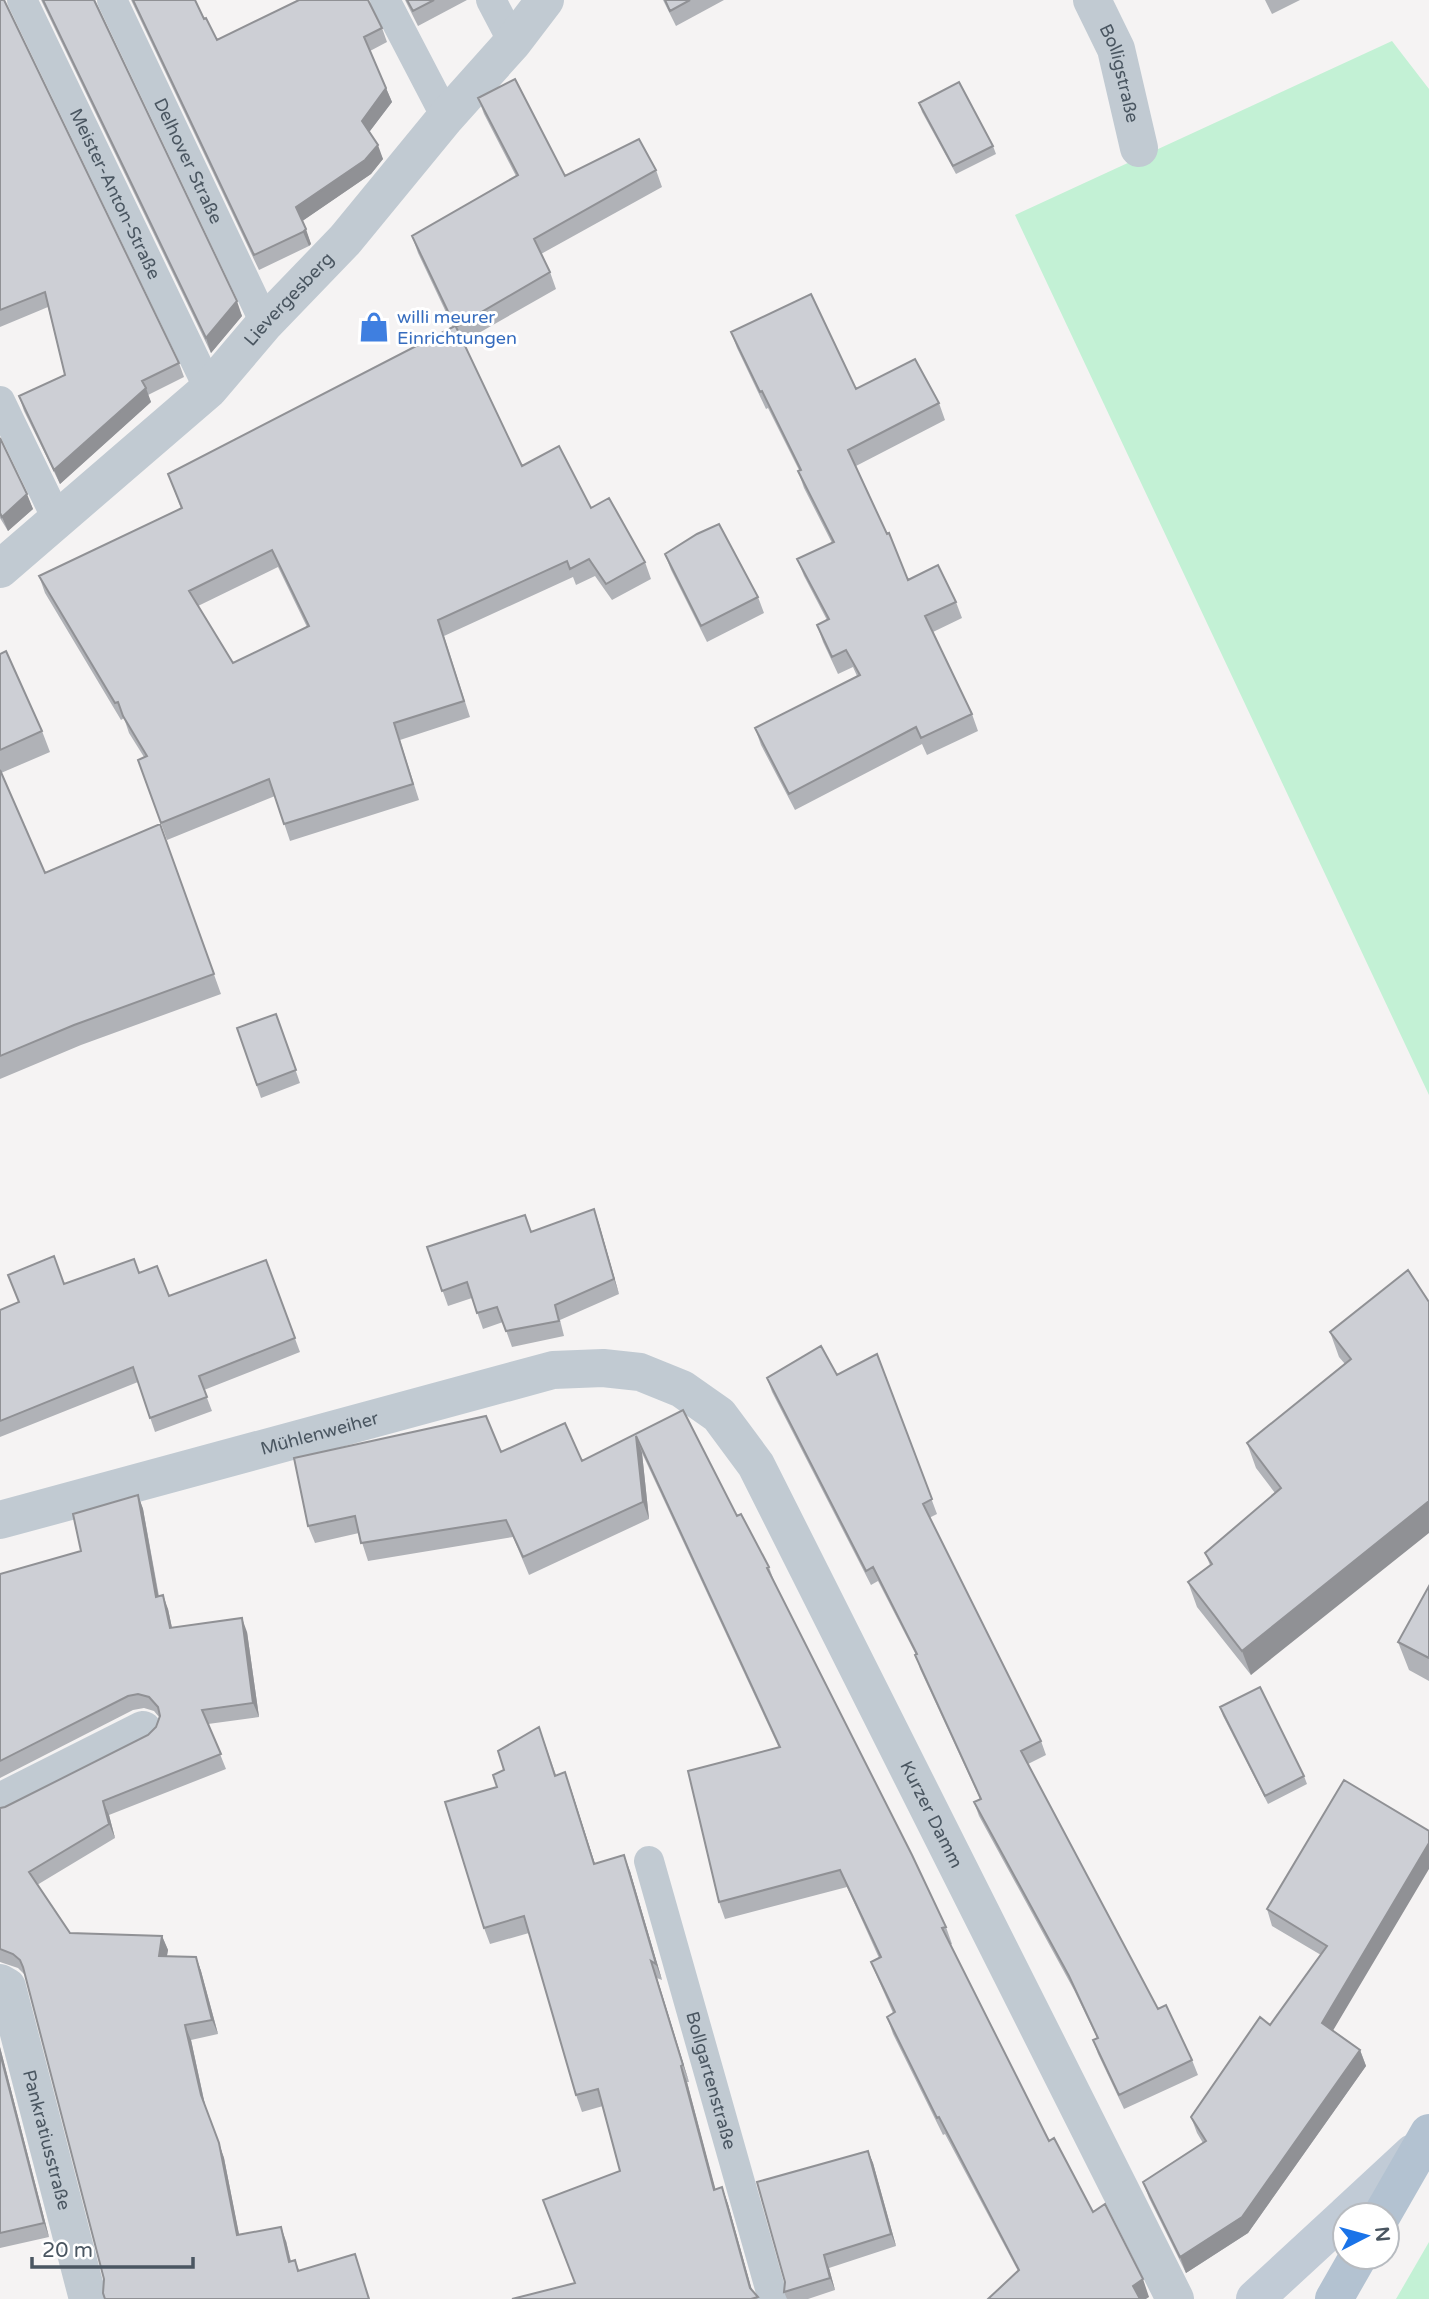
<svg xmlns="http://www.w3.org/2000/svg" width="1429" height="2299" font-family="'Varela Round',sans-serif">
  <rect width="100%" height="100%" fill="#f5f3f3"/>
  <path fill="#c3f1d5" d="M1392,41L1429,89V1095L1015,215Z
    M1429,2242V2299H1396Z"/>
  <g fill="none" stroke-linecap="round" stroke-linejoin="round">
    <g stroke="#c1cad2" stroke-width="30">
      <path id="s1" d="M22,0L209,389"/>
      <path id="s2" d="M112,0L265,323"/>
      <path d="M385,0L446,117"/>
      <path d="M491,0L513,42"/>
      <path d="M0,401L58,521"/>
      <path id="s3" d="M649,1861L773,2299"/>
    </g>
    <g stroke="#c1cad2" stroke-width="38">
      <path id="s4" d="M1092,0L1116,49L1139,148"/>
      <path id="s5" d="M0,569L209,389L265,323L345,240L446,117L513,42L545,0"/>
      <path id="s6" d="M0,1520L553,1370L603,1368L640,1372L682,1389L719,1415L756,1465L1175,2299"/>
      <path d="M0,1802L143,1730"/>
      <path id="s7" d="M0,1983L7,1987L88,2299"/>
    </g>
    <path stroke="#c1cbd6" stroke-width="38" d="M1346,2215L1413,2153
      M1255,2299L1345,2216"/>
    <path stroke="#b3c2d1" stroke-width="38" d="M1382,2215L1429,2133
      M1334,2299L1358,2257"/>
  </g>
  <path fill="#b0b2b7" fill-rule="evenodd" d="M0,0L5,2L179,363L184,377L148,395L151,402L60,484L24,411L19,396L65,375L48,307L0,327Z
    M41,0H95L242,316L211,353Z
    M131,0H195L204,19L217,40L298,1L297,0H368L382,28L387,42L370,51L392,102L369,132L383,159L371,174L302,221L311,244L309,246L259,270Z
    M405,0H467L418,26Z
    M663,0H724L676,26Z
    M1265,0H1300L1272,14Z
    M478,98L565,176L656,170L662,187L541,254L550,272L556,289L463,342L522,466L591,508L645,562L651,579L612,600L595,576L576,585L573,577L444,636L470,717L400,740L419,800L290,841L275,796L167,840L138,760L144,757L129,733L124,718L121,720L45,593L39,576L181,508L168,474L453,327L418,253L412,236L516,176L484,114ZM278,567L307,627L233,663L198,606Z
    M919,103L993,146L996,154L956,174L922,112Z
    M731,332L856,389L939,403L945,420L856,466L908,580L956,602L962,618L933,632L972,714L978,731L927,755L922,744L795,810L761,745L755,728L857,676L853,667L838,674L823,642L817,625L827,620L804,576L797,559L832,543L804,488L798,471L799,470L768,408L766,409L737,348Z
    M0,438L33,509L8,531L0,518Z
    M665,554L758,597L764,613L707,642L671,570Z
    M0,654L42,731L50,752L1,773L45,873L160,824L221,994L81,1045L0,1079Z
    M276,1014L300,1083L261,1098L237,1028Z
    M594,1209L599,1224L619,1294L560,1320L564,1336L512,1347L503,1322L483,1329L472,1298L448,1306L427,1247L531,1232Z
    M266,1260L300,1352L204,1390L212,1411L155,1432L138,1382L0,1437V1310L64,1284L139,1273L169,1296Z
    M1408,1270L1251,1675L1197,1607L1188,1582L1210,1565L1205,1553L1275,1493L1256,1468L1247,1443L1345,1364L1339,1357L1330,1332Z
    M877,1354L937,1514L929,1518L1041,1741L1046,1755L1028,1764L1158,2009L1192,2060L1198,2075L1124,2109L1098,2054L1093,2040L1097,2038L1074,1990L979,1816L974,1802L980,1799L920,1669L916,1655L878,1581L871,1585L772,1392L767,1378L837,1375Z
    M683,1410L737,1516L769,1567L775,1584L946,1927L952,1944L950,1945L1049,2141L1093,2212L1149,2297L1018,2271L945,2134L943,2135L893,2034L887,2017L893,2013L878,1979L871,1962L879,1958L847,1887L725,1919L719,1902L779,1748L642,1453L649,1519L529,1575L513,1537L368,1561L359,1533L315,1543L308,1526L501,1452L582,1461Z
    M138,1495L143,1509L159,1596L168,1609L172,1628L247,1632L259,1717L208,1724L226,1769L109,1815L115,1838L37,1885L70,1933L162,1936L168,1950L167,1956L196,1957L201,1971L218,2034L191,2040L206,2109L224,2158L239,2235L286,2241L291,2261L295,2260L299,2270L360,2268L104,2279L25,1975L18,1968L0,1962V1808L5,1807L148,1735L156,1727L159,1717L154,1711L144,1708L133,1710L0,1778V1574L81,1551Z
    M1429,1586V1681L1409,1670L1398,1642Z
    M1220,1707L1304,1776L1307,1784L1268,1804L1223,1716Z
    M539,1727L556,1775L571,1789L595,1864L630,1871L662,1980L657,1978L689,2082H687L715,2189L722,2187L728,2204L752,2290L758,2299H512L575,2283L620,2171L603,2106L582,2112L576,2095L529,1933L490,1944L484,1928L497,1787L504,1770Z
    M1344,1780L1333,2030L1360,2050L1366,2066L1248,2233L1186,2273L1149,2198L1143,2182L1203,2143L1197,2133L1191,2117L1270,2025L1321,1955L1272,1926L1267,1909Z
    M0,2047L49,2237L0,2248Z
    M868,2151L873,2163L896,2246L829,2268L835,2290L808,2299H787L784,2292Z"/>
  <path fill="#909195" d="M386,88L392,102L367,135L362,121Z
    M378,145L383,159L371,174L301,222L296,207Z
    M306,229L311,244L309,246L303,232Z
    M237,301L242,316L211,353L206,338Z
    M146,388L151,402L60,484L54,470Z
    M27,494L33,509L8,531L2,517Z
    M594,1209L599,1224L619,1294L614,1279Z
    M636,1436L642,1453L649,1519L643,1502Z
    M138,1495L143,1509L161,1611L156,1597Z
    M1429,1501V1533L1251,1675L1242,1651Z
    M163,1595L168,1609L175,1642L170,1628Z
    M242,1618L247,1632L259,1717L253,1703Z
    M565,1772L571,1789L600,1880L594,1864Z
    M103,1801L109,1815L115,1838L109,1824Z
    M1429,1843V1869L1328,2039L1322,2023Z
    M624,1855L630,1871L662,1980L656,1964Z
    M162,1936L168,1950L164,1970L159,1956Z
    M196,1957L201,1971L218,2034L212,2020Z
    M651,1961L657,1978L689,2082L683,2065Z
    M185,2025L191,2040L206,2110L201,2095Z
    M0,2047L49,2237L44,2223L0,2053Z
    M1360,2050L1366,2066L1248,2233L1186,2273L1180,2257Z
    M681,2066L687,2082L720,2206L714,2190Z
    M219,2143L224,2158L242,2249L237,2235Z
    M868,2151L873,2163L896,2246L891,2234Z
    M722,2187L728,2204L754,2298L750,2288Z
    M281,2227L286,2241L294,2276L289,2262Z
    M824,2255L829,2268L835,2290L830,2278Z
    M1143,2279L1149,2297L1146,2299H1138L1133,2286Z"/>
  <path fill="#cdcfd5" stroke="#909195" stroke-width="2" fill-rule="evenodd" d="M0,0H4L179,363L142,381L146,388L54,470L19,396L65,375L45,292L0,310Z
    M43,0H94L237,301L206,338Z
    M133,0H195L204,19L206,18L217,40L299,0H368L382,28L364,37L386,88L362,121L378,145L365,160L296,207L306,229L303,232L254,255Z
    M407,0H434L413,11Z
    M665,0H690L670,11Z
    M515,79L565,176L639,139L656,170L534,239L550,272L456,327L522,466L559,446L591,508L609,498L645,562L606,584L589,559L570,569L567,561L438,620L464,701L394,723L413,784L284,824L269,779L161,823L138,760L147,756L123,716L118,702L115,703L39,576L182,508L168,474L455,326L412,236L518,175L478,98ZM272,550L309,626L233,663L189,591Z
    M959,82L993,146L953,166L919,103Z
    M811,294L856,389L915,359L939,403L848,450L887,534L889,533L908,580L938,565L956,602L925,616L972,714L921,738L916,727L789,794L755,728L860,675L846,650L832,657L817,625L829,619L797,559L834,542L798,471L801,470L762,391L760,392L731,332Z
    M0,438L27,494L2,517L0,513Z
    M719,524L758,597L701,626L665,554L697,534Z
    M6,651L42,731L0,750V654Z
    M0,770L45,873L160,824L214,974L74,1025L0,1056Z
    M276,1014L296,1070L257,1085L237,1028Z
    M594,1209L614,1279L555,1305L559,1321L506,1331L497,1307L477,1313L467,1282L442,1291L427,1247L525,1215L531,1232Z
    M54,1256L64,1284L134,1259L139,1273L157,1266L169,1296L266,1260L295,1338L199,1376L207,1397L150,1418L133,1367L0,1421V1310L19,1302L8,1275Z
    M1408,1270L1429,1302V1501L1242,1651L1188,1582L1212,1564L1205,1553L1281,1488L1247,1443L1351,1359L1330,1332Z
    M821,1346L837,1375L877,1354L932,1499L923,1504L1041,1741L1021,1751L1158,2009L1166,2005L1192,2060L1119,2095L1093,2040L1098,2038L1069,1976L974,1802L981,1799L915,1655L917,1654L873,1567L866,1571L767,1378Z
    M683,1410L737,1516L741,1514L769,1567L767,1568L912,1855L946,1927L942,1928L1049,2141L1054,2138L1093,2212L1105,2204L1143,2279L1133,2286L1140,2299H988L1019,2270L939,2117L937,2118L887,2017L895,2012L871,1962L881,1957L840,1870L719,1902L688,1771L780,1747L636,1436L643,1502L523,1557L506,1520L361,1543L355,1516L308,1526L294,1458L486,1416L501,1452L565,1423L582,1461Z
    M138,1495L156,1597L163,1595L170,1628L242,1618L253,1703L202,1710L221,1754L103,1801L109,1824L29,1872L70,1933L162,1936L159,1956L196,1957L212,2020L185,2025L201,2095L219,2143L237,2235L281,2227L289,2262L295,2260L298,2271L355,2254L369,2299H105L103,2293L104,2279L23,1967L20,1960L13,1954L0,1949V1808L5,1807L148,1735L156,1727L160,1716L158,1707L149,1697L138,1694L128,1696L0,1761V1574L81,1551L73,1514Z
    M1429,1586V1658L1398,1642Z
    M1260,1687L1304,1776L1265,1796L1220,1707Z
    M539,1727L555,1776L565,1772L594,1864L624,1855L656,1964L651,1961L683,2065L681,2066L714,2190L722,2187L750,2288L758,2297L751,2299H512L575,2283L543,2200L620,2171L598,2089L576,2095L524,1916L484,1928L445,1802L497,1787L493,1775L504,1770L498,1751Z
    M1344,1780L1429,1831V1843L1322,2023L1360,2050L1242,2217L1180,2257L1143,2182L1206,2141L1191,2117L1260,2017L1270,2025L1327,1946L1267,1909Z
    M0,2053L44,2223L0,2233Z
    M868,2151L891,2234L824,2255L830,2278L784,2292L785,2282L757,2182Z"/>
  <defs>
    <g id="shop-bare" transform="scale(2.415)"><path d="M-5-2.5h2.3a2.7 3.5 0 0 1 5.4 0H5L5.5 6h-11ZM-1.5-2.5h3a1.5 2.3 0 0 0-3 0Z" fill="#3f7fe0" stroke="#fff" stroke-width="2.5" paint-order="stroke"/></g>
  </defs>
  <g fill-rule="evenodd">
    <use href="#shop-bare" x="374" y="327"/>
  </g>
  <g text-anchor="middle" stroke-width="6" stroke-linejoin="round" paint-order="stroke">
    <g font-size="18" fill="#4a5661" stroke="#fff">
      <text dy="6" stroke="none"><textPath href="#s4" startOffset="79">Bolligstraße</textPath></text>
      <text dy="6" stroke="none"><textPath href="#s2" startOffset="178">Delhover Straße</textPath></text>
      <text dy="6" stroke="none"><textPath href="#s1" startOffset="215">Meister-Anton-Straße</textPath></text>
      <text dy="6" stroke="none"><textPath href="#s5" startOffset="396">Lievergesberg</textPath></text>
      <text dy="6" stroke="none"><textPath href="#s6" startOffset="331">Mühlenweiher</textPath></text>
      <text dy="6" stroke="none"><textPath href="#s6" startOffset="1204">Kurzer Damm</textPath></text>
      <text dy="6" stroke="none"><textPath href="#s3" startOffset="228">Bollgartenstraße</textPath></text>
      <text dy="6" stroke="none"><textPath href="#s7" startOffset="166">Pankratiusstraße</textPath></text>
    </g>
    <g font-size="18" fill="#366cbe" stroke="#fff" text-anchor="start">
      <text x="397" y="323">willi meurer<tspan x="397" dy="21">Einrichtungen</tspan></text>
    </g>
  </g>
  <g transform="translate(1366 2236) rotate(84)"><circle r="33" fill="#ffffff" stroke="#b7bbc0" stroke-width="2"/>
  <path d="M0-5L12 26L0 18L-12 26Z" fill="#1a73e8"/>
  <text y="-10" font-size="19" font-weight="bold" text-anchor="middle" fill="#4a5661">N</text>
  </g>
  <path d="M32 2257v10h161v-10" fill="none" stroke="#4a5661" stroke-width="3.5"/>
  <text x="42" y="2257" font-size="21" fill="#4a5661" stroke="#ffffff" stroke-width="5" paint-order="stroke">20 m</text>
</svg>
